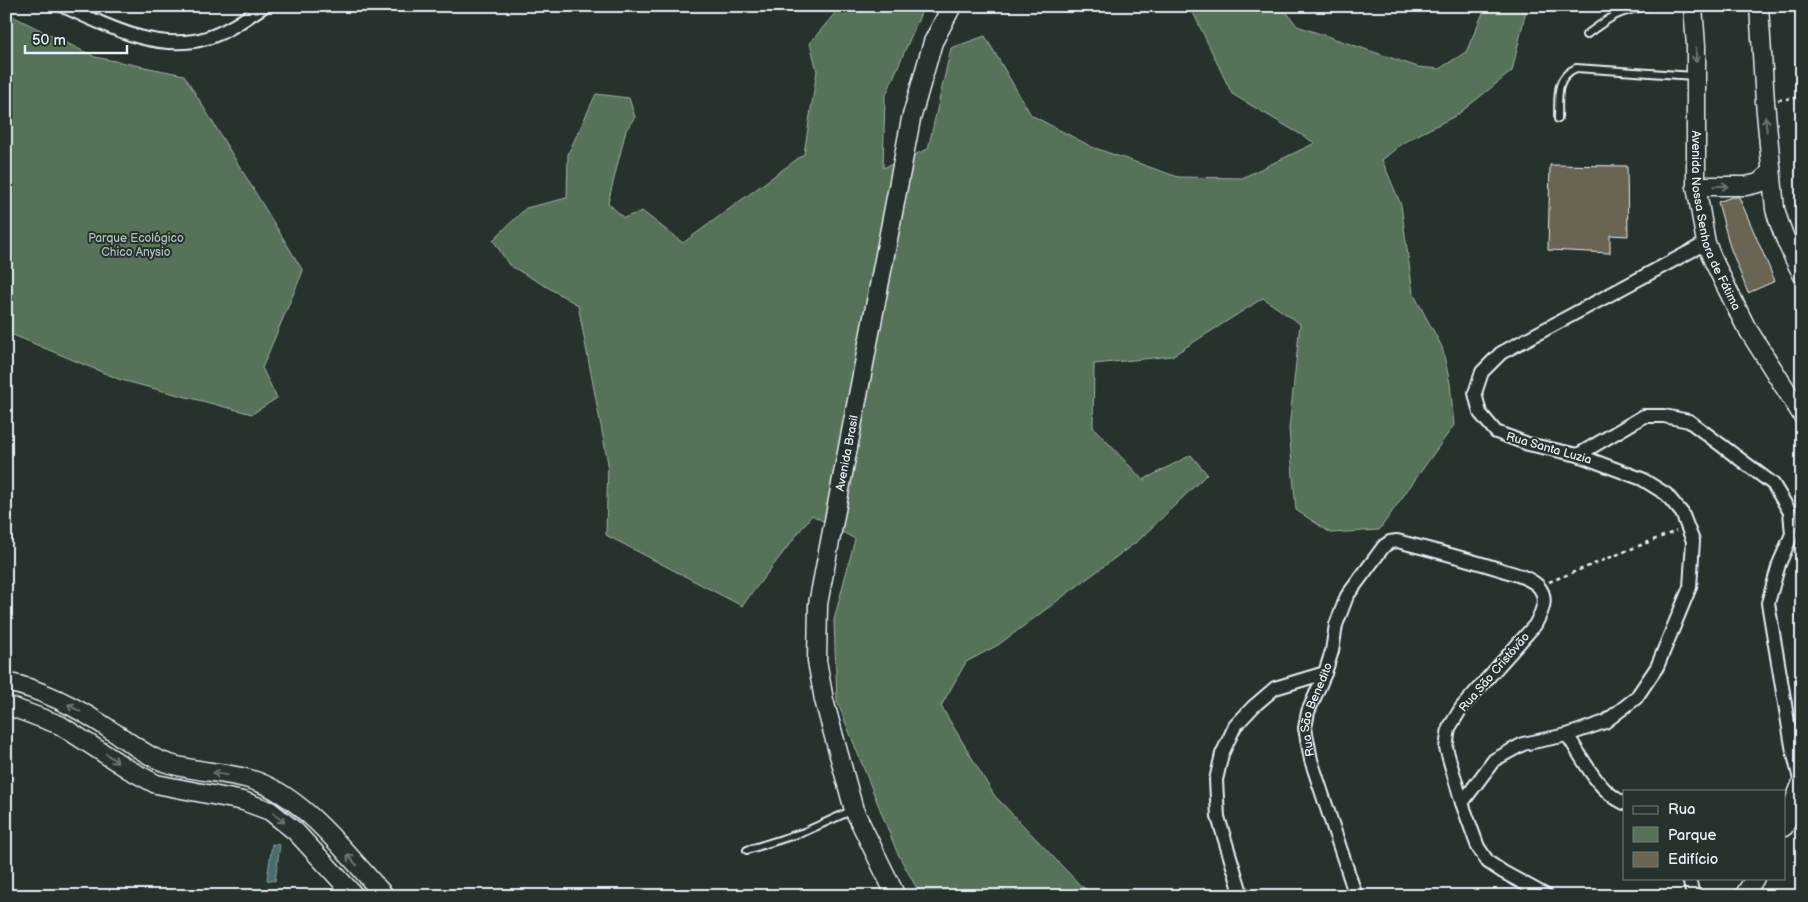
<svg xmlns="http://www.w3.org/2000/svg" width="1808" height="902" font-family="'Balsamiq Sans',sans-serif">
  <rect width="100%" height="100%" fill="#26332d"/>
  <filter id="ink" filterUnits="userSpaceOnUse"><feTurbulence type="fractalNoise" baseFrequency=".02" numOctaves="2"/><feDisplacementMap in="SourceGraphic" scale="10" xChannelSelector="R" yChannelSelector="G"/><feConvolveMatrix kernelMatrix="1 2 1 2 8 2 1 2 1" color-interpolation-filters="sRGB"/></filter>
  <g filter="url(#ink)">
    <path fill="#577258" stroke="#a0b2a8" d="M841,6H924L885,97L883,168L928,149L951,48L985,36L1031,115L1092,147L1178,177L1242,178L1315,143L1232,94L1190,6H1282L1297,26L1418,67L1439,69L1466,52L1486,6H1527L1512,71L1457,115L1404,142L1382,160L1401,205L1413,293L1442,347L1450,383L1454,425L1379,530L1331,533L1296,510L1289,429L1300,324L1263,298L1172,356L1094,364L1093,427L1143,480L1191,455L1207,474L1139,540L998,645L966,662L941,706L994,795L1081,886L1098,896H921L897,852L837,701L834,620L855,539L812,515L742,606L606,535L608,463L578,305L509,265L493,240L526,208L567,198L568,154L596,94L629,98L635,117L626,130L608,203L624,218L642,211L683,243L804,154L817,71L810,43Z
      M6,13L95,57L184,75L303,271L262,368L277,398L252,414L121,380L6,332Z"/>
    <path fill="#496c6f" stroke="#89a1a6" d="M272,844L280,845L275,881L267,880Z"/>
    <path fill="#6b6553" stroke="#e8f1f8" d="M1550,165L1627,166L1628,236L1610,235V253L1548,250Z
      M1732,197H1739L1775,281L1748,293L1730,247L1718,202Z"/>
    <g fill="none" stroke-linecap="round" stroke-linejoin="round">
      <g stroke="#e8f1f8" stroke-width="10">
        <path id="lane" d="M1586,35C1610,17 1620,10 1650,6
          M1558,119C1559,98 1554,78 1576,68L1694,76
          M747,850L804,832L853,810"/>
      </g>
      <g stroke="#e8f1f8" stroke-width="16">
        <g id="street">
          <path d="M63,6C107,26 157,53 207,38C227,32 246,18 264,6"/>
          <path d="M1578,455L1644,416H1664L1689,421L1773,484L1790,512L1792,534L1779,564L1768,603L1792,746L1801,784"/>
          <path d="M1567,735C1584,759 1596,790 1624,803"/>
          <path d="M1462,803L1494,760L1523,744L1567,735L1605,722L1636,698L1657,667L1690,587L1693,541L1682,513L1666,494L1642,479L1578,455L1528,444L1496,432L1480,413L1475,393L1482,372L1501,353L1706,243"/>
          <path d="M1689,878L1693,896"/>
          <path d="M1242,896L1218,817L1216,780L1222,754L1235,726L1254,706L1275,688L1325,673"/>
          <path id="s1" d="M1356,896L1311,760L1305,728L1308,712L1325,673L1332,651L1336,625L1347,596L1384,546L1390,542L1397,541C1432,550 1468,559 1502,570C1514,574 1529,577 1538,586C1549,598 1542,612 1535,625L1462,707L1449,728L1446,748L1462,803L1478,847L1488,862L1503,872L1547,896"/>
        </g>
      </g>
      <g stroke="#e8f1f8" stroke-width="21">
        <g id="secondary">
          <path id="s2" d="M1693,6L1696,46V186L1706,243L1713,260L1745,325L1802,415"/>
          <path d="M1759,6L1765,102L1775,209C1781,232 1791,253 1802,274"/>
          <path d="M1696,186H1746L1759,183L1771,172"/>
          <path d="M6,682C46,690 82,710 115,733C131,743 146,756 164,762C191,772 222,771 249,779C303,794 348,856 385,896"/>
          <path d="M6,705L60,725L128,769L156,784L243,801L270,811L295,831L355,896"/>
          <path d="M1784,827L1802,782"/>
          <path id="s3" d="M896,896L854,810L824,700L817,661L818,604L911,119L933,42L952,6"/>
          <path d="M1744,896L1755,878"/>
        </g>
      </g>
      <path stroke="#e8f1f8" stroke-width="2.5" stroke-dasharray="4 4" stroke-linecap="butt" d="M1778,100L1802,97
        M1549,582L1676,531"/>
      <use href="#lane" stroke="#26332d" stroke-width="6"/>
      <use href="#street" stroke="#26332d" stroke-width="12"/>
      <use href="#secondary" stroke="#26332d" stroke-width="18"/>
    </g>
    <defs><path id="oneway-shaft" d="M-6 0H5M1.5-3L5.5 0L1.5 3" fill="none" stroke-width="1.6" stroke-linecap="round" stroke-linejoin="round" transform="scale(1.25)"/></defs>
    <g stroke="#6a7674">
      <use href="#oneway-shaft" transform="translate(1696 55) rotate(91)"/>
      <use href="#oneway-shaft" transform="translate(1766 124) rotate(-95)"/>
      <use href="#oneway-shaft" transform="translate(1721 186)"/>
      <use href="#oneway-shaft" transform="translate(74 708) rotate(-150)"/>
      <use href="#oneway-shaft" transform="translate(112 758) rotate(35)"/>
      <use href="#oneway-shaft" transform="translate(220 774) rotate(-170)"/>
      <use href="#oneway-shaft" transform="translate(279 818) rotate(40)"/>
      <use href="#oneway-shaft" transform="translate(352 860) rotate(-133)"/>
    </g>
  </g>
  <g text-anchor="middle" stroke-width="4" stroke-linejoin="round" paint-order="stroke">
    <g font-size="12" fill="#e8f1f8" stroke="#26332d">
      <text dy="4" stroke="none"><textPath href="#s2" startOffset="218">Avenida Nossa Senhora de Fátima</textPath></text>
      <text transform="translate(1549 448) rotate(16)" y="4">Rua Santa Luzia</text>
      <text dy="4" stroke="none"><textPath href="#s3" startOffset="460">Avenida Brasil</textPath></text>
      <text transform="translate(1494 672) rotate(-49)" y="4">Rua São Cristóvão</text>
      <text dy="4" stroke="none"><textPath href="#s1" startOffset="196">Rua São Benedito</textPath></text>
    </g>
    <g font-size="12" fill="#aebeb8" stroke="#26332d">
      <text x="136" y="242">Parque Ecológico<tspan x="136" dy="14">Chico Anysio</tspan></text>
    </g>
  </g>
  <rect width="1808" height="902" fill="none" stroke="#26332d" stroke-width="25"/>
  <rect x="12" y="12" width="1783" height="877" fill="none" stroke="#e8f1f8" stroke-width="2" filter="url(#ink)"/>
  <rect x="1623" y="790" width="162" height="90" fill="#26332d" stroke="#747f7e"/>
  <rect x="1633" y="806" width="25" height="8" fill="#26332d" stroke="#747f7e"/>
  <text x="1668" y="814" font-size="15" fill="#e8f1f8">Rua</text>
  <rect x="1633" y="827" width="25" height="15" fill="#577258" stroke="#747f7e"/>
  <text x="1668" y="840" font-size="15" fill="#e8f1f8">Parque</text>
  <rect x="1633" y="852" width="25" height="15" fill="#6b6553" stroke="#747f7e"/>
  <text x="1668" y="864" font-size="15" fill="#e8f1f8">Edifício</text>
  <path d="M25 45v8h102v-8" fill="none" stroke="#e8f1f8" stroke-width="2.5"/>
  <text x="32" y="45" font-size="15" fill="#e8f1f8" stroke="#26332d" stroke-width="4" paint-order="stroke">50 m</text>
</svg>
